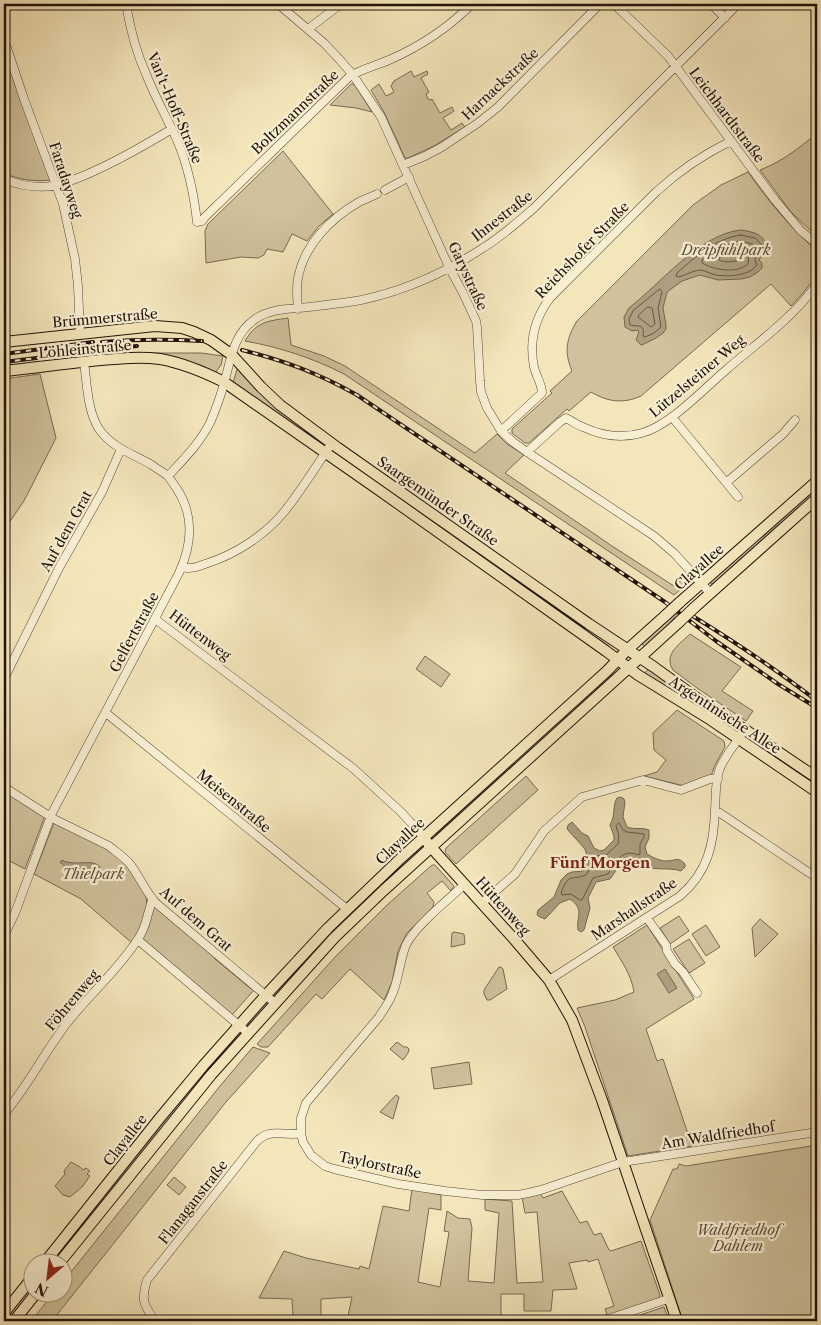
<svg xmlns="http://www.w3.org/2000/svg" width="821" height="1325" font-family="'Libre Caslon Text',serif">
  <rect width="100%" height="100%" fill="#f4e6bb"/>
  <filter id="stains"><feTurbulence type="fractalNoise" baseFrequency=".004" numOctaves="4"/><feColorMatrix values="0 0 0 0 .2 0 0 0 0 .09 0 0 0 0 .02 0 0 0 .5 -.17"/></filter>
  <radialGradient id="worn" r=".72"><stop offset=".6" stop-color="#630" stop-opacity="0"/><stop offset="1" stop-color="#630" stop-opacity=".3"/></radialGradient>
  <path fill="#d0c29d" stroke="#786a52" d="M4,47L51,180C35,182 19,180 4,173Z
    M411,71L414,77L427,71L428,74L421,78L429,92L426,94L428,99L431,100L432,99L440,113L452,107L454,111L443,118L451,130L462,123L465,127L434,146L408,158H405L384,112L371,90L379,84L386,96L394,92L391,86L394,81Z
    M351,84H354L372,112L356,108L330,105Z
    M817,133V225L812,232L791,212L760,170C783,161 798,149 817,133Z
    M283,151L333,214L319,226L307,241L292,234L283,252L267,249L264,255L258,258L241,257L206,263L205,231L208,224Z
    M748,172C769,202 790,227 817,251V275L803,293L791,306L771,284L641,396C623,404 608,402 591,392L569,411L567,409L529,443H525L512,433V429L552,393L550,391L572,371C564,352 566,339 577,321L693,205L721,185Z
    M288,318L291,345L324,356L345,366L475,453L497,434L507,444L524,455L505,473L612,546L674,586L687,574L689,578L688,583L674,595L344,374C313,358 279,347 245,341C256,322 267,321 288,318Z
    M140,353H201L223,356L221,365L215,373L140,354Z
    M238,366L313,434L311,438L233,383Z
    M40,374L56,438L24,501L4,530V379Z
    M817,487V492L714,583L712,584L710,582Z
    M478,552L583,625V626L581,628L477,553Z
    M678,610L680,611L661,633L646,647L642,644Z
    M690,634L741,667L722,691L753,711L746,721L697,688L673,670C663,654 680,644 690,634Z
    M425,656L450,674L441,687L416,669Z
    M650,668L735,728V730H733L643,674Z
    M677,710L724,741L725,747L715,765L711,776L684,786L644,776L657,772L666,760L654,750L653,733Z
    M502,771L506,774L438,836L436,834L458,814L464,805Z
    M526,776L538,790L456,864L445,852L446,848Z
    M4,791L45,816L25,869L4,858Z
    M54,823L104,847L122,860L129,869L146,896L147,905L142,924L132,943L81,899L34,874Z
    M415,849L419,854L281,992L276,988L309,952Z
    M432,865H435L454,886L451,891L442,881L427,893L434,902L433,907L407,933L398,951L392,982L384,1000L350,969L322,999L316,994L268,1047H261L257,1044L336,956L387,905Z
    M154,905L213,955L215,959L250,988L254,990L232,1015L141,939Z
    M679,916L689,931L670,944L660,928Z
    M760,919L778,934L755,957L752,928Z
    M647,925L694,999L646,1029L657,1061L663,1059L692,1146L628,1156L585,1027L577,1008L615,1000L634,992C631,974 622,962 613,947Z
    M706,925L720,947L706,956L692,934Z
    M454,932L464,934L465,944L451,947L452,933Z
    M689,939L705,963L689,973L673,949Z
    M499,967H501L503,969L507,989L490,1000H487L484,994V990Z
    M233,1036L237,1040L83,1230L78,1226L154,1130Z
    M397,1042L404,1047H407L409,1049L408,1053L403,1060L390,1049Z
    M253,1047L270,1053L226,1102L52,1321H31L54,1293L62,1292L63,1282L220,1086Z
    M469,1062L472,1084L434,1089L431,1068Z
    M396,1095L399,1097L393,1119L380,1112Z
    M817,1145V1321H683L650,1220L673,1169H677L679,1164L686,1166Z
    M71,1162L80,1167L83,1170L86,1168L90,1171L87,1174L90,1176L82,1187L70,1197L63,1195L55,1186L65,1174L64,1171Z
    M174,1177L186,1187L179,1195L167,1185Z
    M412,1189L441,1195V1210L429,1208L418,1282L440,1287L449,1232L444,1231L447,1211L458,1218L470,1219L472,1228L468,1281L494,1283L499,1213L485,1210V1199L512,1201L517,1283L543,1282L537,1212L525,1213L522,1197L541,1194L543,1198L562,1191L580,1223L587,1221L594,1235L601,1233L609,1250L611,1251L641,1241L660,1295L658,1299L608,1317L605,1309L614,1306L598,1259L588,1262L587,1260L569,1263L577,1289L553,1290L551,1311H524V1294H501V1321H347L352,1297L321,1299V1316H293L292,1299L259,1298L284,1251L306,1258L359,1269L360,1266L369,1269L383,1206L409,1211Z
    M664,1307L669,1321H654L652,1318L643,1321L640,1315Z"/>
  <path fill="#ac9e7e" stroke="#74664f" d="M741,230C755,232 765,235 768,249L763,256L760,258L759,260L762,263V268L758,272L750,277L741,279L718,280L700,275L682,281L667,292L663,308L666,325V329L663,333L656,338L644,344L641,345L636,340L639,332L638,330L632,331L625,327L624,317L629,308C661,283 700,234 741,230Z
    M621,797L624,799L625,802L623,817L627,827C634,830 642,827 649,830V838L645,847L647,854C652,857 660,861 666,861C675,861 678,856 685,864V867L681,871C670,867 655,871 646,866C641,864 634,856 628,858C619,861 616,872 610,879L596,882L588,898L590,908L584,930L581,932L578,930C576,916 585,910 570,899L560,903L545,919L538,916L537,914L538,910L554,897L561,880L567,874L572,872L583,871L589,862L585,849L567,829L568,825L572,822L582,833L588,836L594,848L600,851L604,850L614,840V836L610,825C616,815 612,806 617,798Z
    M62,860C75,868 100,855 101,872C82,884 74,875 60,862Z
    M665,969L677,988L669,993L657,974Z"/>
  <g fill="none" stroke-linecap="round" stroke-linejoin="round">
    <path stroke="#665843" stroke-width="1" d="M741,235L755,238L762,245V249C757,255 752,256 757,265C749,276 729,277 716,275C711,274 706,271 701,270C695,270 685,275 679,277L676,276L677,273C695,257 716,238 741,235Z
      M741,241L752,244L754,246L749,255L748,264C737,274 714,270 702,263V260C715,252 726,243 741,241Z
      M740,249L742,252L739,260C733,262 725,263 719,260L720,257L727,252Z
      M660,289L662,292L658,308L661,327L654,333L645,337L643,336C645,323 638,327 630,325L629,319L633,311Z
      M648,307L652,308L655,324L651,327L638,317L639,315Z
      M619,823L623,830L627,832L644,834V837L640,844V854L638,855C621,848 615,863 608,874L593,878L582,900H580L571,894L562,895L561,893C569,872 570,881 586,875L593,864L594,856L606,855L618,844L619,836L616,826Z"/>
    <g stroke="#564835" stroke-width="9">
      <path id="minor" d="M126,4C130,28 136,52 146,74C155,97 167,118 177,140C188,166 194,194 197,222L202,221L205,217L349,77C361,69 375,66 389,60C419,47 449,27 472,4
        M278,4L324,43L339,59L353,75L381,117L449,267L463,293L476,321L477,327L480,381L481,392L487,408L501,431L513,442L527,452L654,536L675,554L710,593
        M614,4L668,56L775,200L801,231L817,244
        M711,4L725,18
        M308,29L341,4
        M4,39L24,99L63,204L75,259L78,286L80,334
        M403,165L425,156L442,147L478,123L498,107L600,4
        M4,179C20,186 36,188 53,186C63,184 73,180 83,176C114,163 143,146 172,129
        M385,190L409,177
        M298,309C297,298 296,288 298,278C304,245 331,218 359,202C365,199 371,197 377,194
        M672,417L738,497
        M501,431L542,393C542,384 536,376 534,367C529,342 535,318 550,298L656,192C680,170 702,155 731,141
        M527,452L560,422L566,418C572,421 577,425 583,427C602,436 621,439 642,433C669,426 704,389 726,370C757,343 793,318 817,284
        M168,476C184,459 199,444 210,423C216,409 221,395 225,380C231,358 234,334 254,320C269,308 291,309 309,307C326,305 344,303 361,300C404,291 446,272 483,248C501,237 518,222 534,208L738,4
        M727,482L783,434L795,420
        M182,567C191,570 199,566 208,563C236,554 265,535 284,512C301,491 316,466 332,443
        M155,619L354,769L401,812L424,837
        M4,679L59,568L102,492L121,449
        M106,713L347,909
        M4,787L54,819L109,846C116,852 124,857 130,864C140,877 146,893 157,904L275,1003
        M715,812L720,813L817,878
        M465,884C448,900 415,926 406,945C399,962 399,981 391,997C388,1004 383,1010 379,1017L306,1103L301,1118V1133L303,1142L311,1155L325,1166L334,1169L398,1184L445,1191L482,1195H518L528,1193L541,1190L623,1162L817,1132
        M482,903L515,874L544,831L582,797L643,780L681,790L710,779L718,778
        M647,918L666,945L667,951L675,964L683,972L697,993
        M4,936L15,913L52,813L179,573C192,545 194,515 177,489C174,485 171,480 168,476C163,472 157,469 152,465C133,454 112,448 99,429C87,410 87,383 84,362
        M138,940L248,1033
        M549,980L680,896C708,872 714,844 715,809C716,796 715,784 719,771C723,758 734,746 741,735
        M4,1114C28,1086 44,1053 67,1023C89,995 116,972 136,942C142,934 146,923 148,914C150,909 150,904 153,900
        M155,1321C143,1304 141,1300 147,1280L257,1141C272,1127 283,1137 301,1133
        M597,1321L608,1319L668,1299"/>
    </g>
    <g stroke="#211308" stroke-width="12">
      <path id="major" d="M4,342L155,326L182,328L194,332L211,340L232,355L261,387L280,405L338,448L589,624L654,667L712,709L744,729L817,778
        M4,371C33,368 62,364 91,361C114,359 137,356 160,359C183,363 204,372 224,382L376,488L606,651L638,675L711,720L817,792
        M679,603L817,481
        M695,607L817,498
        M427,842L438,855L514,939L549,980L572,1020L602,1100L677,1321
        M45,1262L159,1119L203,1066L266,995L328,928L401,858L607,671L627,650L666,615
        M60,1262L211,1075L334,938L383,891L678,623
        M4,1313L32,1278
        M14,1321L37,1292"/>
    </g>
    <use href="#minor" stroke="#f8efd3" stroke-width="8"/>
    <use href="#major" stroke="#f4e6bb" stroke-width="10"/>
    <g stroke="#211308" stroke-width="4">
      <path id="rail" d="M102,342C136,339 168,339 202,341
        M104,350L137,346
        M242,350C285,361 318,373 357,395L665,602L716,641L742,659L778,684L817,708
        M4,354L93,342
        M4,362L94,351
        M691,615C735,642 777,670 817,701"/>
    </g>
    <use href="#rail" stroke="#f8efd3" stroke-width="2" stroke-dasharray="5.5" stroke-linecap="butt"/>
    <g stroke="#211308" stroke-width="12" stroke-linecap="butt">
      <path id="major-bridge" d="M666,615L679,603
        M678,623L695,607"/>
    </g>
    <use href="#major-bridge" stroke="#f4e6bb" stroke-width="10"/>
  </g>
  <g text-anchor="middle" stroke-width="4.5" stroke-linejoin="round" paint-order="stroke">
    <g font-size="14" fill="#211308" stroke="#f8efd3">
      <text transform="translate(500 84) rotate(-43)" y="5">Harnackstraße</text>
      <text transform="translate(175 108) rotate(67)" y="5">Van't-Hoff-Straße</text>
      <text transform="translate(295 112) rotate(-44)" y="5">Boltzmannstraße</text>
      <text transform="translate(727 115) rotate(53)" y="5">Leichhardtstraße</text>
      <text transform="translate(66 180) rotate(72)" y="5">Faradayweg</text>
      <text transform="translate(502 216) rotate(-38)" y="5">Ihnestraße</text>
      <text transform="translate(582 250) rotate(-46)" y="5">Reichshofer Straße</text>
      <text transform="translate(468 276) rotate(65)" y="5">Garystraße</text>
      <text transform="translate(105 318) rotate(-5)" y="5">Brümmerstraße</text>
      <text transform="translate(85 349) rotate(-5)" y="5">Löhleinstraße</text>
      <text transform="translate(697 376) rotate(-40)" y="5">Lützelsteiner Weg</text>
      <text transform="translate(438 501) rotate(35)" y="5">Saargemünder Straße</text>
      <text transform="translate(66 531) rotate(-61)" y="5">Auf dem Grat</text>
      <text transform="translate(699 567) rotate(-42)" y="5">Clayallee</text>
      <text transform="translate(134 632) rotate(-62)" y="5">Gelfertstraße</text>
      <text transform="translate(200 635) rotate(37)" y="5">Hüttenweg</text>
      <text transform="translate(725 715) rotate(33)" y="5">Argentinische Allee</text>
      <text transform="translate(234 801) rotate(39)" y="5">Meisenstraße</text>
      <text transform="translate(400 841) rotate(-43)" y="5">Clayallee</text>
      <text transform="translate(503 906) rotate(48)" y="5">Hüttenweg</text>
      <text transform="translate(634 909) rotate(-34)" y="5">Marshallstraße</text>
      <text transform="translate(196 919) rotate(41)" y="5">Auf dem Grat</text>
      <text transform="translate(72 1000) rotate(-50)" y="5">Föhrenweg</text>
      <text transform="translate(718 1135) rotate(-9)" y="5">Am Waldfriedhof</text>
      <text transform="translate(125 1140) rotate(-52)" y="5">Clayallee</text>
      <text transform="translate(380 1165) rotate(12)" y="5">Taylorstraße</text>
      <text transform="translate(193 1202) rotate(-52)" y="5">Flanaganstraße</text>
    </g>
    <g font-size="14" font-style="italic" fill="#5e503c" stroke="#f8efd3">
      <text x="726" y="255">Dreipfuhlpark</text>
      <text x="93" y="879">Thielpark</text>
      <text x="738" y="1235">Waldfriedhof<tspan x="738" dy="16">Dahlem</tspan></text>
    </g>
    <g font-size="15" font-weight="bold" fill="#7a1f14" stroke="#f8efd3">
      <text x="600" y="868">Fünf Morgen</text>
    </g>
  </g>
  <rect width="821" height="1325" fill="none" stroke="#f4e6bb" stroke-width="20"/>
  <rect x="5" y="5" width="811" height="1315" fill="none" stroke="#211308" stroke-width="2.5"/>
  <rect x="10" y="10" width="801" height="1305" fill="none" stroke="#211308"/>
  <g transform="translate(48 1278) rotate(208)"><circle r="24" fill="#f8efd3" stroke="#a29782"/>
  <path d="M0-4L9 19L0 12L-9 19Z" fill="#8f2418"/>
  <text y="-8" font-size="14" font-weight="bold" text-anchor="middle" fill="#211308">N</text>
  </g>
  <rect width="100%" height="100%" filter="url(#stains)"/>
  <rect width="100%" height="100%" fill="url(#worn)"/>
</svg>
